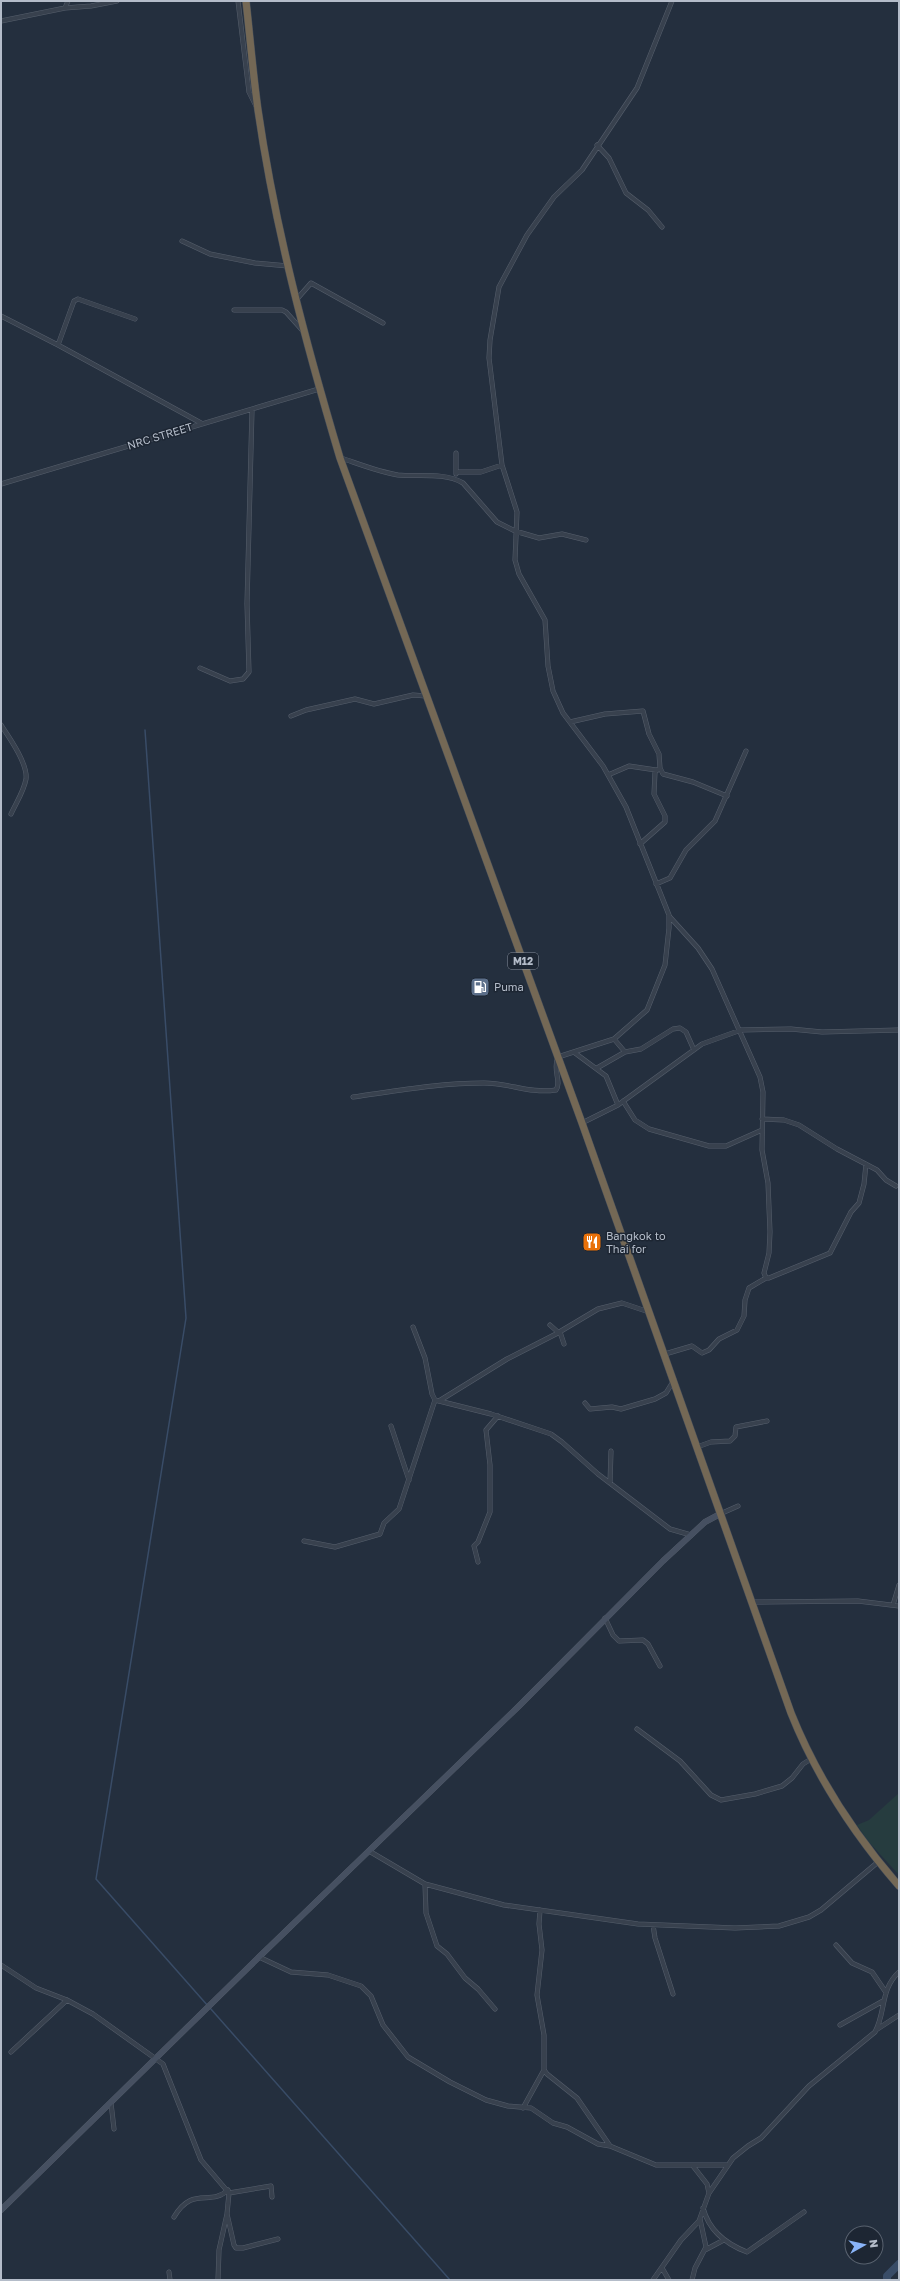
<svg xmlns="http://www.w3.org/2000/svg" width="900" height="2281" font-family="'Golos Text',sans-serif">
  <rect width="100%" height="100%" fill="#242f3e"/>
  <path fill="#263c3f" d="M899,1793V1875L868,1841L857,1825L869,1820Z"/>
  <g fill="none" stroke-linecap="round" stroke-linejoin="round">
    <path stroke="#394c67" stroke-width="1.5" d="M145,730L186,1318L96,1879L208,2006
      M210,2008L450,2280"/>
    <path stroke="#394c67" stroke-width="8" d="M887,2280V2276L899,2264"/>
    <g stroke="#565f6c" stroke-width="5">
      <path id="street" d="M238,1L249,92L256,106
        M65,8L68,1
        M1,21L65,8L91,6L117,1
        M597,145L609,158L626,193L648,210L662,227
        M182,241L210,254L255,263L288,266
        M297,299L311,283L383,323
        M234,310H282L286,312L303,331
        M1,316L58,345L201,423
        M58,345L74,301L78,299L135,319
        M456,453V474
        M341,458C359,464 379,472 398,475C419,477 444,472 463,483L497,522L515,531L539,538L562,534L586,540
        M456,472H481L502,465
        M1,484L319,389
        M200,668L230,681L243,679L249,672L247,604L252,410
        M291,716L306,710L355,699L374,704L413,695L426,696
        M570,722L605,714L643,711L649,734L659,754L660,768L663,774L693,782L727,796
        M1,725C9,737 28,764 26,779C24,791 16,803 11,814
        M608,775L629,766L656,770
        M640,844L665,822V816L654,794L655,772L660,768
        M656,884L670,878L686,850L715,821L746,751
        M669,916L698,948L712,969L760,1077L763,1092L762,1150L768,1183L770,1232L769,1253L764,1273L766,1278
        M614,1039L625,1052L641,1049L673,1029L680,1028L686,1032L694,1050
        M575,1053L606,1076L618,1105
        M597,1068L625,1052
        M353,1097C396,1091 440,1083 484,1083C510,1083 529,1094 556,1090C562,1082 552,1069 558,1057L614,1039L647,1010L665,965L669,928V915L626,807L603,766L563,713L553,691L548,666L545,620L519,574L515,560L517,512L502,465L489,358L490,340L499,287L527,235L554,197L582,170L637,88L672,1
        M623,1101L635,1120L649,1129L709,1146H726L762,1130
        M762,1119L784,1120L799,1125L837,1149L877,1170L886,1180L896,1186
        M582,1123L618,1105L702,1044L741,1030L791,1029L822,1032L899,1030
        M550,1325L559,1333
        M413,1327L425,1358L432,1394L435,1400L491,1414L551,1434L562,1442L598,1474L670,1529L691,1535
        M560,1332L564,1344
        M665,1354L692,1346L702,1353L709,1350L719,1339L737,1330L744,1316L745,1300L749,1288L766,1278H769L830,1253L851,1212L859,1203L864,1184L866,1164
        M439,1401L507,1359L556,1334L598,1309L622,1303L649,1312
        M585,1403L590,1409L612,1407L621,1409L655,1399L666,1393L674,1380
        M391,1426L409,1480
        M697,1447L711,1442L730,1441L735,1436L736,1427L767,1421
        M610,1483L611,1451
        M720,1514L738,1506
        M304,1541L335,1547L380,1534L384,1523L399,1509L435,1400
        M478,1562L474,1546L478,1542L490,1512V1465L486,1430L498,1416
        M752,1602L858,1601L899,1606
        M893,1605L899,1585
        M605,1618L613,1635L619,1641L643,1640L648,1644L660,1666
        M637,1729L680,1761L711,1795L721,1800L755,1794L782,1786L792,1778L803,1764L811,1759
        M369,1851L425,1884L504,1905L638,1924L735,1928L779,1926L809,1917L821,1910L878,1862
        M425,1884L426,1913L437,1946L447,1954L465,1978L478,1989L495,2009
        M540,1910L539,1924L542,1950L537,1995L544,2035V2070L547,2074L577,2098L610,2146L656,2165H727
        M653,1925L655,1938L673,1994
        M836,1945L852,1963L872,1972L885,1991
        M259,1957L291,1972L328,1975L361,1986L371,1996L383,2025L408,2057L450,2082L486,2100L508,2106L531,2108L553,2123L567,2127L598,2144L610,2146
        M1,1965L36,1988L67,2000L93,2014L163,2064L201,2160L229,2193L227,2214L219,2250L218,2280
        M840,2025L883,2001
        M876,2030L899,2015
        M11,2052L67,2000
        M111,2103L114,2129
        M523,2108L544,2070
        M693,2166L707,2184L709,2193
        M229,2193L271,2186L272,2197
        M703,2208C709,2231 726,2244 747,2252L804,2212
        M227,2214L234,2245L236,2248H243L278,2239
        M174,2217C193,2185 210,2207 228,2190
        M705,2250L722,2241
        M662,2268L669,2280
        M169,2272L170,2280
        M653,2280L681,2240L699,2221L709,2193L733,2158L748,2146L761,2138L809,2086L875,2032C886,2012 880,1989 899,1972
        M692,2280L695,2268L706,2247L700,2219"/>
    </g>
    <g stroke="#565f6c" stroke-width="6">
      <path id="secondary" d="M1,2210L259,1957L519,1706L663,1561L705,1522L720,1514"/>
    </g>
    <g stroke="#434c59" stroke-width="8">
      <path id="highway" d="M246,1C250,37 253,74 258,110C275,228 306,344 340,458L582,1123L791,1713C817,1778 853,1833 899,1886"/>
    </g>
    <use href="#street" stroke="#38414e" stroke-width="4"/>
    <use href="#secondary" stroke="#465061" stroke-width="5.5"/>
    <use href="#highway" stroke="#746855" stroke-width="7"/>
  </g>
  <defs>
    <g id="fuel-square" transform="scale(1)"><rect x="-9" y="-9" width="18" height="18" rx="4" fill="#5c6f8a" stroke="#1d2633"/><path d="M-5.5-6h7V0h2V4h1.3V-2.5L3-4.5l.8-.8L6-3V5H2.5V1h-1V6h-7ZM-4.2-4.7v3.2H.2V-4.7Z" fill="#fff"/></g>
    <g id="restaurant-square" transform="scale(1)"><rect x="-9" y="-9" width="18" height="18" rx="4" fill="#e8710a" stroke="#1d2633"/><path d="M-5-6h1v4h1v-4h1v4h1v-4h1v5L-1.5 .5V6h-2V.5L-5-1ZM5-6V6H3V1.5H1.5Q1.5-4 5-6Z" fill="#fff"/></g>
  </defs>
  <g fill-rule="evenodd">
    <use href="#fuel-square" x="480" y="987"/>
    <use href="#restaurant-square" x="592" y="1242"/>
  </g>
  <g text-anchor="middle" stroke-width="3" stroke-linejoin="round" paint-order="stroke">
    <rect fill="#1d2633" stroke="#878f9c" stroke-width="1" x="508" y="953" width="30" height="16" rx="3"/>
    <g font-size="10" font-weight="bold" fill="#b4bcc9">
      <text x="523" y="965">M12</text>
    </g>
    <g font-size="11" fill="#b4bcc9" stroke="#1d2633">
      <text transform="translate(160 436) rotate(-17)" y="4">NRC STREET</text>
    </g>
    <g font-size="11" fill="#b4bcc9" stroke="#1d2633" text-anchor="start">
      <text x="494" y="991">Puma</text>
      <text x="606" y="1240">Bangkok to<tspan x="606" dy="13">Thai for</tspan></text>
    </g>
  </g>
  <rect width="900" height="2281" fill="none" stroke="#b4bcc9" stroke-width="4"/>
  <g transform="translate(864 2245) rotate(82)"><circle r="19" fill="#1d2633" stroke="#59626f"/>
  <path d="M0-3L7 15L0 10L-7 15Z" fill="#8ab4f8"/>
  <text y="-6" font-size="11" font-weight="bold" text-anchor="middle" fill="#b4bcc9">N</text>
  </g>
</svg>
